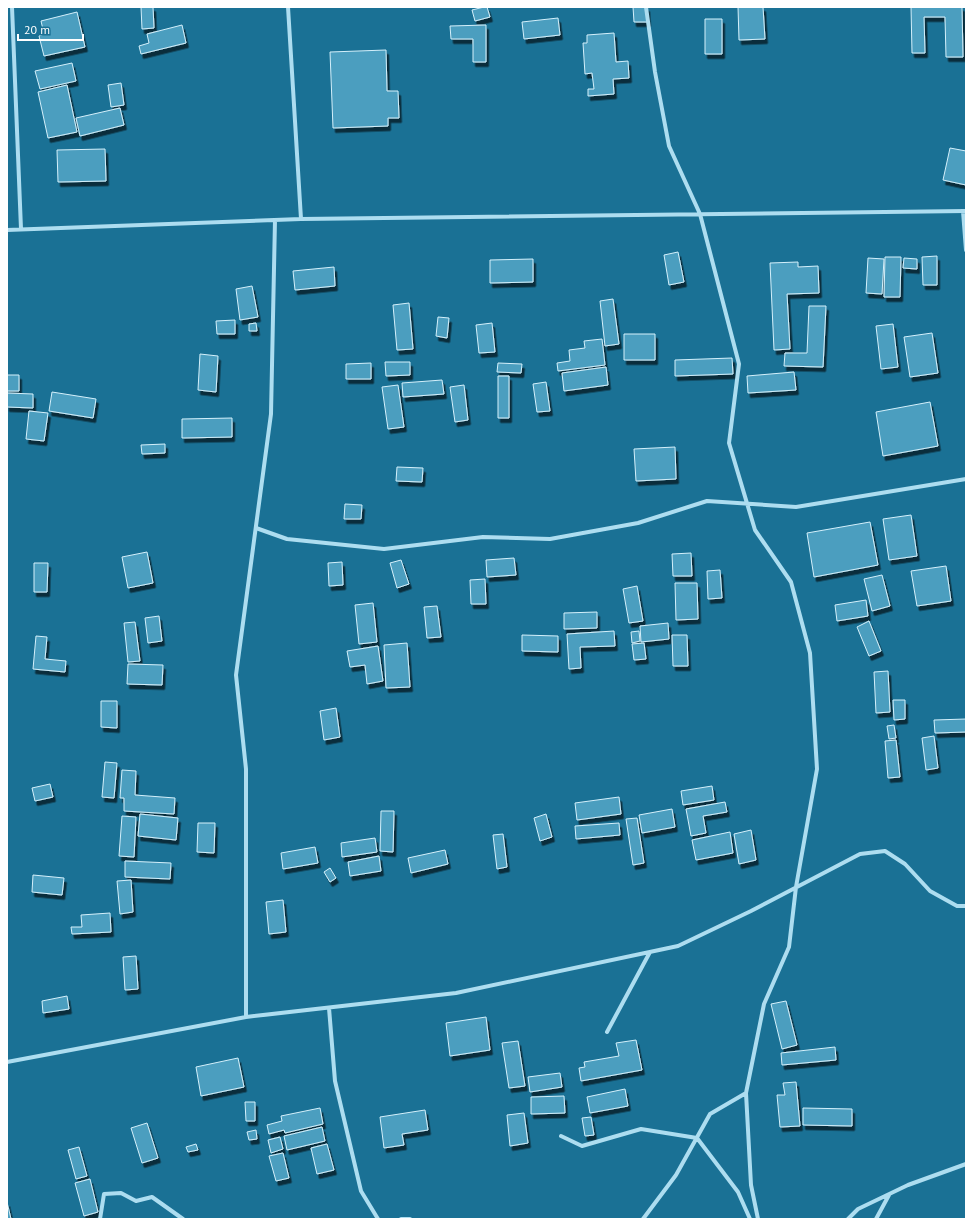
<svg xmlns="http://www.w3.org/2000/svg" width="973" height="1226" font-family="'PT Sans',sans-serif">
  <defs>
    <filter id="shadow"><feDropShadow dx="2.5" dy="4.5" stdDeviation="0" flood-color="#0009"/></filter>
  </defs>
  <rect width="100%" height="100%" fill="#1a7195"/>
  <path fill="#4c9ebf" stroke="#d4f0fb" filter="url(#shadow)" d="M141,7H153L154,28L142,29Z
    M484,7H487L490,17L475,21L472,10Z
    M633,7H647L648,22H634Z
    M738,7H763L765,39L739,40Z
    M911,7H962L963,57H946L945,17H924L925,53H912Z
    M77,12L85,47L44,56L39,36L44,34L41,21Z
    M558,18L560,35L524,39L522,22Z
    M705,19H722V54H705Z
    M182,25L186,43L141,54L139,46L149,43L147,34Z
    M486,25V62H473V39H451L450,26Z
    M614,33L616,62L628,61L629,78L613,79L614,94L588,96V89H594L592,73L585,74L583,43H587V35Z
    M386,50L387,91H398L399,118H388V126L333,128L330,52Z
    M72,63L76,81L40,89L35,71Z
    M121,83L124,105L111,107L108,85Z
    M67,85L77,132L48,138L38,92Z
    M120,108L124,125L80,136L76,118Z
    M950,148L966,151V185L943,180Z
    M105,149L106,181L58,182L57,150Z
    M678,252L684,282L669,285L664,255Z
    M937,256V285H923L922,257Z
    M885,257H901L900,297H884Z
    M868,258L884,259L882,294L866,293Z
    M904,258L917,259V269L903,268Z
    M533,259V282L490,283V260Z
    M798,262V267L818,266L819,293L787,294L790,349L774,350L770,263Z
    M334,267L335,286L295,290L293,271Z
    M252,286L258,317L240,320L236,289Z
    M613,299L619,344L605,346L600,301Z
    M409,303L413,349L397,350L393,305Z
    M809,306H826L823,367L784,366L785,353H807Z
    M438,317L449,318L447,338L436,336Z
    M235,320V334H217L216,321Z
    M256,323L257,331H249V324Z
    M492,323L495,352L479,353L476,325Z
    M893,324L898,367L881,369L876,326Z
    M932,333L938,373L910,377L904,337Z
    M624,334H655V360H624Z
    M602,339L605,365L558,371L557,363L570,361L569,350L585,348L584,341Z
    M200,354L218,356L216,392L198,390Z
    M732,358L733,374L675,376V360Z
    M385,362H410V375L386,376Z
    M371,363V379H346V364Z
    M498,363L522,364L521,373L497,372Z
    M606,367L608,385L564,391L562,373Z
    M794,372L796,390L748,393L747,376Z
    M7,375H19V391H7Z
    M498,376H509V418H498Z
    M442,380L444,394L403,397L402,383Z
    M546,382L550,411L537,412L533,384Z
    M398,385L404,427L388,429L382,387Z
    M464,385L468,420L455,422L450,387Z
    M52,392L96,399L93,418L49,411Z
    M7,393L33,394V408L7,407Z
    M930,402L938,446L883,456L876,412Z
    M29,411L48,413L44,441L26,439Z
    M232,418V437L182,438V419Z
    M165,444V453L142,454L141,445Z
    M675,447L676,479L636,481L634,449Z
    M397,467L423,468L422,482L396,481Z
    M345,504L362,505L361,519H344Z
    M911,515L917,556L889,560L883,519Z
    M870,522L878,565L814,577L807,533Z
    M147,552L153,583L128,588L122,557Z
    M691,553L692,576H673L672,554Z
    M514,558L516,575L487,577L486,560Z
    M401,560L409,584L397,588L390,563Z
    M342,562L343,585L329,586L328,563Z
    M34,563H48L47,592H34Z
    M946,566L951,601L917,606L911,571Z
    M720,570L722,598L708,599L707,571Z
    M882,575L890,606L872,611L864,579Z
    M485,579L486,604H471L470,580Z
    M675,583H697L698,619L676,620Z
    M637,586L643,621L629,623L623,589Z
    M866,600L868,616L837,621L835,605Z
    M373,603L377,642L359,644L355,605Z
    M437,606L441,637L427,638L424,607Z
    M597,612V628L564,629V613Z
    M159,616L162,641L148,643L145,618Z
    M869,621L881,651L869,656L857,627Z
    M135,622L140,661L128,662L124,623Z
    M668,623L669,639L641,642L640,626Z
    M614,631L615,646L580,647L581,668L569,669L567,634Z
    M639,631L640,641L632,643L631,632Z
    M522,635L558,636V652L522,651Z
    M672,635H687L688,666H673Z
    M36,636L47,637L45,659L66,661L65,672L33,669Z
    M407,643L410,687L386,688L384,645Z
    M644,643L646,659L634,660L632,644Z
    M378,646L383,681L367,684L365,665L350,667L347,651Z
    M128,664L163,665L162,685L127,684Z
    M888,671L890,712L876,713L874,672Z
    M893,700H905V719L894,720Z
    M101,701H117V728L101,727Z
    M336,708L340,737L324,740L320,711Z
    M966,719V732L935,733L934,720Z
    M894,725L896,738L889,739L887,726Z
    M934,736L938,768L926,770L922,738Z
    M896,740L900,777L888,778L885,741Z
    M105,762L117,763L114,798L102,797Z
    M122,770L136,771L135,795L175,798L174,814L124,811V798H120Z
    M50,784L53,797L35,801L32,788Z
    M712,786L714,800L683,805L681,791Z
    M619,797L621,814L577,820L575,803Z
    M725,802L727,812L703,816L706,833L691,836L686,809Z
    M672,809L675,827L642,833L639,815Z
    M381,811H394L393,852L380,851Z
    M140,814L178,818L176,840L138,836Z
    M546,814L552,837L540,841L534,818Z
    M122,816L136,817L134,857L119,856Z
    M637,818L644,863L633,865L626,819Z
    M198,823H215L214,853L197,852Z
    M619,823L620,835L576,839L575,826Z
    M751,830L756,860L739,864L734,834Z
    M730,832L733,853L696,860L692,840Z
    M503,834L507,867L497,869L493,835Z
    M375,838L377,852L342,857L341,843Z
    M315,847L318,863L283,869L281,853Z
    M445,850L448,864L411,873L408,858Z
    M379,856L381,871L350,876L348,862Z
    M125,861L171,863L170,879L125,877Z
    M330,868L336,878L330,882L324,872Z
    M33,875L64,878L62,895L32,892Z
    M131,880L133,912L120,914L117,881Z
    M283,900L286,932L269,934L266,902Z
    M110,913L111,932L72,934L71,927H82L81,915Z
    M136,956L138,989L125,990L123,957Z
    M67,996L69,1009L43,1013L42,1001Z
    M786,1001L797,1045L782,1049L771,1004Z
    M486,1017L490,1050L450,1056L446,1023Z
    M636,1040L642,1070L581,1081L579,1068L585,1067L584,1062L619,1056L616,1043Z
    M518,1041L525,1086L509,1088L502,1043Z
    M835,1047L836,1060L782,1065L781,1053Z
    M238,1058L244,1087L201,1096L196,1067Z
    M560,1073L562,1087L530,1092L528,1077Z
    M796,1082L800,1126L780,1127L777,1095H785L783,1083Z
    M625,1089L628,1106L590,1113L587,1097Z
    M564,1096L565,1113L531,1114V1097Z
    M245,1102H255V1121H246Z
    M320,1108L323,1124L285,1133L284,1130L269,1134L267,1125L282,1121L281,1116Z
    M803,1108L852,1109V1126L803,1125Z
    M425,1110L428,1130L402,1134L404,1145L384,1148L380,1117Z
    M524,1113L528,1143L510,1146L507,1115Z
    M591,1117L594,1135L585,1136L582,1118Z
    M147,1123L158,1158L142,1163L131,1128Z
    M322,1127L325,1141L287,1150L284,1136Z
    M256,1130L257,1139L249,1140L247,1132Z
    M280,1137L283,1149L271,1153L268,1140Z
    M196,1144L198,1150L188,1152L186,1147Z
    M327,1144L334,1170L317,1174L311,1148Z
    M79,1147L87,1176L76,1179L68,1150Z
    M283,1153L289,1178L276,1181L269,1156Z
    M90,1179L98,1212L84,1216L75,1183Z
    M7,1202L11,1219H7Z"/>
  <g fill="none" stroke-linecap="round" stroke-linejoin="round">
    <path stroke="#adddf0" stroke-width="4" d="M12,7L21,229
      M288,7L301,219
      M963,211L966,250
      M7,230L301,219L966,211
      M256,528L287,539L384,549L483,537L550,539L638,523L707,501L796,507L966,479
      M329,1008L335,1081L361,1191L378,1219
      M246,1017L456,993L678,946L751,911L860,854L885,851L905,864L930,891L957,906H966
      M607,1032L650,952
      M7,1062L246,1017V769L236,675L271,414L275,220
      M746,1093L751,1185L758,1219
      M561,1136L582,1146L641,1129L697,1138L738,1192L750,1219
      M100,1219L104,1194L121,1193L136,1201L152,1197L183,1219
      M401,1219H410
      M643,1219L676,1175L710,1114L746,1093L764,1004L789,947L796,887L817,769L810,653L791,582L755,530L729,443L739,364L700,214L669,146L655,72L646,7
      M848,1219L858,1209L908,1185L966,1164
      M876,1219L889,1195"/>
  </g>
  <rect width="973" height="1226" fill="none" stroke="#ffffff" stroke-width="16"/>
  <path d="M18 34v6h65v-6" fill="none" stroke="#ffffff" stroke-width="2"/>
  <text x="24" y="34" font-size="12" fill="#ffffff" stroke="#1a7195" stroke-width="3" paint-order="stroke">20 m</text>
</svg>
